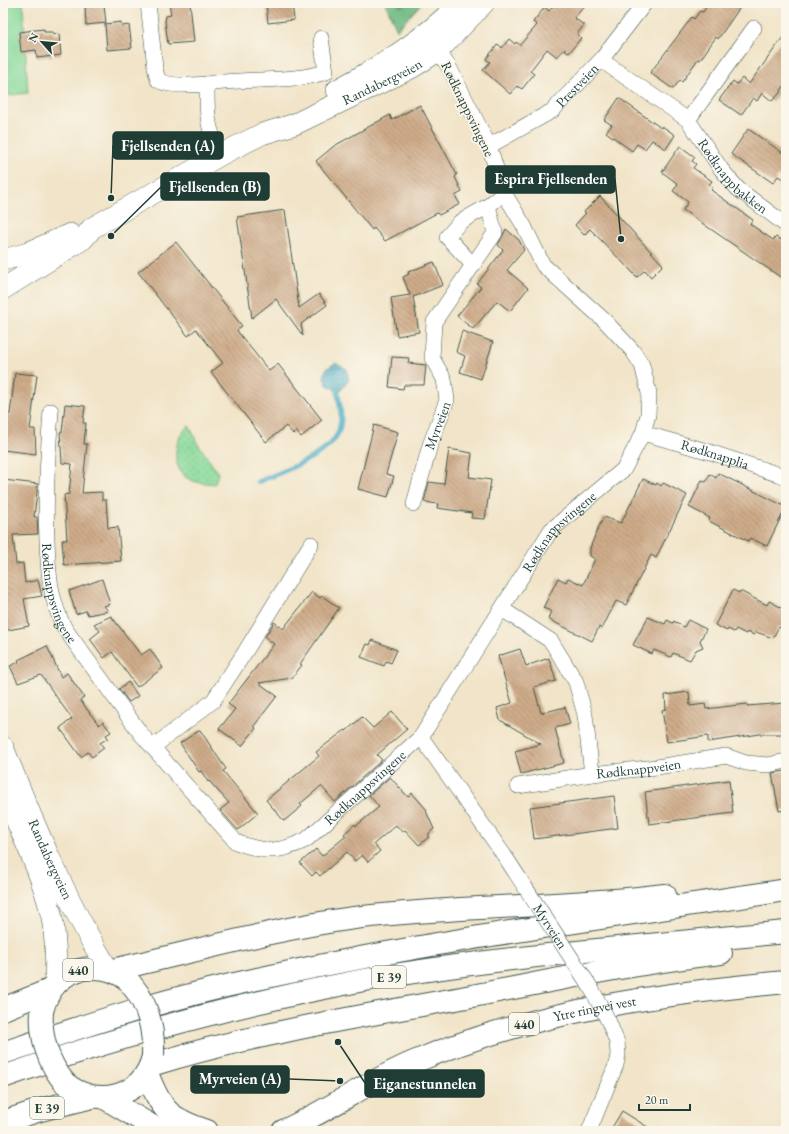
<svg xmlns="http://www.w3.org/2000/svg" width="789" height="1134" font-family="'EB Garamond',serif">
  <defs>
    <pattern id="forest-firs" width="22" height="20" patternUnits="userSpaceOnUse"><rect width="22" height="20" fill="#6db982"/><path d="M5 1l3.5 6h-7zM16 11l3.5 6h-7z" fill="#59986b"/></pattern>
    <pattern id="park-dots" width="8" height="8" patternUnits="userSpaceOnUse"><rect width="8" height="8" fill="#87d99a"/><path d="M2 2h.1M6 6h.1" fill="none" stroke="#74bb85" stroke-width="1.8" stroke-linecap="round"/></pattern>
    <pattern id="water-rules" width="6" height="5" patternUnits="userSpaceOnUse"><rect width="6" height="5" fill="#45abc5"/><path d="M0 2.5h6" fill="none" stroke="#398ca1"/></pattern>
    <pattern id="building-back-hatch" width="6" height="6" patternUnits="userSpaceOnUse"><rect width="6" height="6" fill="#cfac8a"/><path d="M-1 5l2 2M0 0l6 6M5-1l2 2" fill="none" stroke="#a78d72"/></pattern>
  </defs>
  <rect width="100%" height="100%" fill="#fbf7ec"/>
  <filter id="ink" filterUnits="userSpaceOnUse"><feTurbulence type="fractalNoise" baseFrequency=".025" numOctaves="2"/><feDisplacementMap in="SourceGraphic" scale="8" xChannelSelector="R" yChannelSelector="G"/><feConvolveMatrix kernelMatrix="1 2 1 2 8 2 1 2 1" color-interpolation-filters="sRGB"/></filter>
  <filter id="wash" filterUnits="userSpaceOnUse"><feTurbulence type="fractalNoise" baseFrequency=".012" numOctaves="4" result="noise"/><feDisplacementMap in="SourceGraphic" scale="16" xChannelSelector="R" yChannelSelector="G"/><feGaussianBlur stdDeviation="0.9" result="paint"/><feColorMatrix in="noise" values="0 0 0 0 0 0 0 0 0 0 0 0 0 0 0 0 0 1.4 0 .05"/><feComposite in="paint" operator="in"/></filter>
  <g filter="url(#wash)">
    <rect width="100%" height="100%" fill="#f1e4c8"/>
    <path fill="#87d99a" stroke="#538b67" d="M3,3H23L28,93L3,96Z"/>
    <path fill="url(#forest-firs)" stroke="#467b5b" d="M385,3H422L397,30Z"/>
    <path fill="url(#park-dots)" stroke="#538b67" d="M188,426L190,427L198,444L218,473L215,484C208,483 199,483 193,481C170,473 172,440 188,426Z"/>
    <path fill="url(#water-rules)" stroke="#32747c" d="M335,363L347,369L349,380L338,394L333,388L327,385L324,378L326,369Z"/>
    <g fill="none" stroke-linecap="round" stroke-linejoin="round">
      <path stroke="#45abc5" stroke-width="5" d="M258,482C280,472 332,455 339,430C343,418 340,406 338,394"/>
    </g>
    <g id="blocks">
      <path fill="url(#building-back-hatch)" d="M169,3H190L194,42L168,44L165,21L166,16L171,15Z
        M266,3H292L294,20L268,23Z
        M556,3H587L574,18L584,25L577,34L581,38L569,53L564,49L557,57L547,49L530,71L534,74L522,89L517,86L510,94L483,70L490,62L486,59L498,44L502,48L509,39L515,44L516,42L520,45L537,25L533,22L545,7L549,11Z
        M709,3H743L718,39L716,37L700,60L698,59L682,82L680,80L673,89L650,73L692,17L694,19L700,11L703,12Z
        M104,5L106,23L86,25L85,7Z
        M121,22L122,26L129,25L132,48L107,50L105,24Z
        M44,29V32H53V35L59,34L61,55L37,58L36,50L21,52L19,32Z
        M786,33V83L779,94L772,101L762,93L757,101L753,98L741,115L719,100L733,81L737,84L742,78L749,84Z
        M619,98L661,128L662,126L675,135L666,149L652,140L645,149L637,144L632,151L606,132L612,125L604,120Z
        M420,105L457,175L455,177L462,192L455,196L460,204L439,215L437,213L385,241L374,228L372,230L316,161L334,146L390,115L392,120Z
        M748,129L786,155V181L778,176L773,183L731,154Z
        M680,146L695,157L692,161L696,164L693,168L712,181L709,185L713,188L711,190L753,220L750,224L773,240L776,237L786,243V281L683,210L688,202L673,191L678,184L662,172Z
        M600,196L663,265L651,277L645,270L637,277L590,229L584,235L575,225L586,213L584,212Z
        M285,210L299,308L319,294L327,305L301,324L303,336L276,299L252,318L237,217Z
        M506,229L519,240L524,250L507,270L528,288L510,311L497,301L473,329L457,316L481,287L477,284L503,250L498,245Z
        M176,242L242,326L237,330L238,332L269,371L278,364L322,420L301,437L296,431L293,434L286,426L266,442L211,372L223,363L196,329L188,336L138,272Z
        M434,262L443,285L413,297L419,332L397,336L391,298L410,295L403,277L409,274L408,272Z
        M462,331L493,342L481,379L460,372L465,356L456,352Z
        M392,357L409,358L408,363L426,365L424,385H404L403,389L389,387Z
        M15,373L37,375L30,429H35L36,454L3,450V413L10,414Z
        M65,404L85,406L83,423H86L84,444H87L82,493L102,492V500H106L108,528L118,527L121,561L64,565L62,540H67L64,495L69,494L72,464L62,463L60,432H62Z
        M374,425L398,432L386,474L394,476L388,497L358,489Z
        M449,449L472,453L469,477L491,480L485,519L471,518L472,513L437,508L438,504L424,502L429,482L444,484Z
        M718,473L786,507L767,546L750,538L748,541L709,521L710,518L689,507L702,480L706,482L710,474L716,478Z
        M643,479L656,485L657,483L661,486L663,483L687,495L656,558L651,555L626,605L616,601L602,629L599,627L592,641L548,619L551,611L543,608L558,578L566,582L568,578L583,585L595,559L590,556V548L598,528L604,517L621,523Z
        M3,480L38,484L34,517H37L38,534L13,535L16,564L23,563L25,583L38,580L42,596L24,599L29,626L3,631Z
        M102,579L110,604L104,606L108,611L88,615L86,611L76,614L69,591Z
        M733,590L739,593L740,591L767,605L769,601L786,610L783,619L785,626L778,628L773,638L756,632L754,635L747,632L746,634L736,629L734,632L728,629L727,631L715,625Z
        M312,592L320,598L322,596L339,608L300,664L302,665L292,678L259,683L277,696L254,726L256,728L242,746L219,729L235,709L228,704L274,644L265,637L274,622L283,629Z
        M111,616L141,655L150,649L163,668L137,687L112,652L104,658L90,639L100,631L94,624Z
        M648,617L665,624L667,620L673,623L674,621L684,627L688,620L706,629L700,641L703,647L696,650L690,660L673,653L671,657L654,650L652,654L633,645Z
        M372,640L397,650L391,663L386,661L384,666L361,657L367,644L370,645Z
        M47,646L61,677L67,673L84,697L80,700L99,725L103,722L111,732L106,735L108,738L100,743L104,748L92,757L88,752L81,757L60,728L72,719L41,675L18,683L10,666L19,662L18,660Z
        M520,649L526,666L549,658L556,681L534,687L541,713L565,707L570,724L555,728L564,763L521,774L515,751L541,744L500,720L497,708L512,703L498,656Z
        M128,682L138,696L129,702L119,689Z
        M689,692L690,706L705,704L706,709L747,704V706L785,703L786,734H760L708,742V736L667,742L662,710L666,709L665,695Z
        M392,712L407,729L377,755L382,760L335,802L321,786L300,804L302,806L284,821L266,800L319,756L316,752L345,730L346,731L362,717L373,728Z
        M200,730L226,769L223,771L258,813L238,830L220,810L229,803L209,781L208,782L201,771L199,772L180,743Z
        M786,771V810L779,811L772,773Z
        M390,777L408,797L412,793L427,810L426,811L434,829L429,833V837L419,845L405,830L402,832L396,825L374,844L380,851L368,862L362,855L355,861L347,852L320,876L316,872L312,876L300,863L316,849L322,856L346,836L344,834L355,824L356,826L379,807L369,795Z
        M729,780L733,813L649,824L645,792Z
        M614,796L618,828L534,839L530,807Z
        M622,1111L654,1131H610Z"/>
    </g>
  </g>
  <g filter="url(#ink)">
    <use href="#blocks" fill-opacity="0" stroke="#3e564a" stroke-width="1"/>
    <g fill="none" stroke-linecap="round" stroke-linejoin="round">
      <g stroke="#3e564a" stroke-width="16">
        <g id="minor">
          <path d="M148,3L155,68L158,80C168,87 195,85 207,84C207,112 206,130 222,154"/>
          <path id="s1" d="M601,60L688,120L721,169L738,189L786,225"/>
          <path d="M207,84C245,78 290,83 326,72L321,38"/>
          <path d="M688,120L754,28"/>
          <path id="s2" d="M489,146L552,111L601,60L645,3"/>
          <path d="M473,265L495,233L488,206"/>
          <path id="s3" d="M51,411C48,454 45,496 47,540C48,571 50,600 65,629L141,734L236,842C265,853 279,853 306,840L421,737L551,530L624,469L643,433L648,415L649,393L642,365L632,350L605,321L543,265L524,226L504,193L489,146L449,67L433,43"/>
          <path id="s4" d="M643,433L710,452L786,477"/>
          <path id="s5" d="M414,504L430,445L447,400L444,379L432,358L434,322L473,265L447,237L460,222L488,206L504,193"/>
          <path id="s6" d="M502,609L551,641L576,682L585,715L592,774L657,767L726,756L746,763L768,765L786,761"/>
          <path d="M421,737L504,855"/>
          <path d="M153,747L213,701L245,652L311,544"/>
          <path d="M518,786L592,774"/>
          <path d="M589,1131L616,1065L618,1054L617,1042"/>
        </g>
      </g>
      <g stroke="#3e564a" stroke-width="22">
        <g id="secondary">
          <path d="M337,90C381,66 424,40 460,3"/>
          <path d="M3,260L25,254L70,234"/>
          <path id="s7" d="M3,289L83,239L92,228L222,154L262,134L295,124L413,67L438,51L484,3"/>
          <path id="s8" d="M3,747C33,823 65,898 107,968"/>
          <path d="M3,789C20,832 48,884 54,930C56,948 56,967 55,985"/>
        </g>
      </g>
      <g stroke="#3e564a" stroke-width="24">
        <g id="primary">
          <path d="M43,1008C53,969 97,956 128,980"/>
          <path d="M147,1073C161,1110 168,1118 207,1131"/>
          <path d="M65,1083C95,1109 144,1098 153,1056"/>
          <path d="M103,1097L160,1131"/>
          <path id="s9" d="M283,1131C328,1111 368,1081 414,1062C534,1011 657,994 786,982"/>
        </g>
      </g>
      <g stroke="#3e564a" stroke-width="24">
        <path id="trunk" d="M3,1009L50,990
          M3,1122L40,1110L92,1097"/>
      </g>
      <g stroke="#3e564a" stroke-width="24">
        <path id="motorway" d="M112,970C193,952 272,929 354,918C457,905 562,908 665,895
          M3,1053C88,1024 174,996 262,978C435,940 611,917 786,890
          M151,1065C252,1034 357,1017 461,998C547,982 634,963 721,953
          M3,1077C119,1036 238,1004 359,981C500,956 644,946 786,932"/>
      </g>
      <use href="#minor" stroke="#fff" stroke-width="15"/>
      <use href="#secondary" stroke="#fff" stroke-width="21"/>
      <use href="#primary" stroke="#fff" stroke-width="22"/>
      <use href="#trunk" stroke="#fff" stroke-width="22"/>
      <use href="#motorway" stroke="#fff" stroke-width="22"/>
      <g stroke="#3e564a" stroke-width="16" stroke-linecap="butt">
        <g id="minor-bridge">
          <path id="s10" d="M504,855L591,988L608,1020L617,1042"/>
        </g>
      </g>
      <g stroke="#3e564a" stroke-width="24" stroke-linecap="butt">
        <path id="primary-bridge" d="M131,984C149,1005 154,1030 153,1056
          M42,1012C40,1037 48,1063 65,1083"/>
      </g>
      <use href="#minor-bridge" stroke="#fff" stroke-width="15"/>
      <use href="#primary-bridge" stroke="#fff" stroke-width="22"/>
    </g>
  </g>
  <g text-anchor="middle" stroke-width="3.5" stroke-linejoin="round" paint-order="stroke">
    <g fill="#fbf7ec" stroke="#61756b" stroke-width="1">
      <rect x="63" y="959" width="30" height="22" rx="3"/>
      <rect x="372" y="966" width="34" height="22" rx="3"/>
      <rect x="509" y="1013" width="30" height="22" rx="3"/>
      <rect x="30" y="1097" width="34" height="22" rx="3"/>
    </g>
    <g font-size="13" font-weight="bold" fill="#1f3d34">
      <text x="78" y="975">440</text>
      <text x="389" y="982">E 39</text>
      <text x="524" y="1029">440</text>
      <text x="47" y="1113">E 39</text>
    </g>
    <g font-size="14" fill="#1f3d34" stroke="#fbf7ec">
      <text dy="5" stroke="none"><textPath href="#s7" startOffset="434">Randabergveien</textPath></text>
      <text dy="5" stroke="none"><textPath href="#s2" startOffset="108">Prestveien</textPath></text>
      <text transform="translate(468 109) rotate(64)" y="5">Rødknappsvingene</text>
      <text dy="5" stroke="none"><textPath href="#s1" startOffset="178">Rødknappbakken</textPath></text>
      <text dy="5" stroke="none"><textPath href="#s5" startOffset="82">Myrveien</textPath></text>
      <text dy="5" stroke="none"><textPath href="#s4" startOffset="75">Rødknapplia</textPath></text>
      <text dy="5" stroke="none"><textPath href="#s3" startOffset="970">Rødknappsvingene</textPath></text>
      <text dy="5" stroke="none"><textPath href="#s3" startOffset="184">Rødknappsvingene</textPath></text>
      <text dy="5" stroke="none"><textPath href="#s6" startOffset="247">Rødknappveien</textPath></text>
      <text dy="5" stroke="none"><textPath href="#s3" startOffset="646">Rødknappsvingene</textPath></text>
      <text dy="5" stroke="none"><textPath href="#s8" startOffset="122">Randabergveien</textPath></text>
      <text dy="5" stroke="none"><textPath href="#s10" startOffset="85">Myrveien</textPath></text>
      <text dy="5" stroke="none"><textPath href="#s9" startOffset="337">Ytre ringvei vest</textPath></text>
    </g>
  </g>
  <path fill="none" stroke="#1f3d34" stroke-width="1.5" d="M111 198L113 145M621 239L615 179M111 236L161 187M340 1081L289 1079M338 1042L365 1083"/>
  <g fill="#1f3d34" stroke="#fbf7ec" stroke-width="1.5">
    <circle cx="111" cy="198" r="4"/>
    <circle cx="621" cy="239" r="4"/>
    <circle cx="111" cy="236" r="4"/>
    <circle cx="340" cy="1081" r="4"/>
    <circle cx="338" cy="1042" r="4"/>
  </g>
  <g fill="#1f3d34" stroke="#1f3d34" stroke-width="1.5">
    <rect x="113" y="132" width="110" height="27" rx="4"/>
    <rect x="486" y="166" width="129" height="27" rx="4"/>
    <rect x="161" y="173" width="108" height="27" rx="4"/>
    <rect x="191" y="1066" width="98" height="27" rx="4"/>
    <rect x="365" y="1070" width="119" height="27" rx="4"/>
  </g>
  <g font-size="15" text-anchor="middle" font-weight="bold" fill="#fff">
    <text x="168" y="151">Fjellsenden (A)</text>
    <text x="551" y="184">Espira Fjellsenden</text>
    <text x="215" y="192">Fjellsenden (B)</text>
    <text x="240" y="1084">Myrveien (A)</text>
    <text x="425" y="1089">Eiganestunnelen</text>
  </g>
  <rect width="789" height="1134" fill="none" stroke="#fbf7ec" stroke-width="16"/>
  <g transform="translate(42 42) rotate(297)" stroke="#fbf7ec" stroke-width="3" paint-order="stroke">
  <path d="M0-3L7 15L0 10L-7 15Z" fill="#1f3d34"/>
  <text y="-6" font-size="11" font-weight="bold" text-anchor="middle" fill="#1f3d34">N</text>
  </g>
  <path d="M639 1104v6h51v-6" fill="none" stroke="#1f3d34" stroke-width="2"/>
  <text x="645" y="1104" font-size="12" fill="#1f3d34" stroke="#fbf7ec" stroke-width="3" paint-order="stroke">20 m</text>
</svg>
